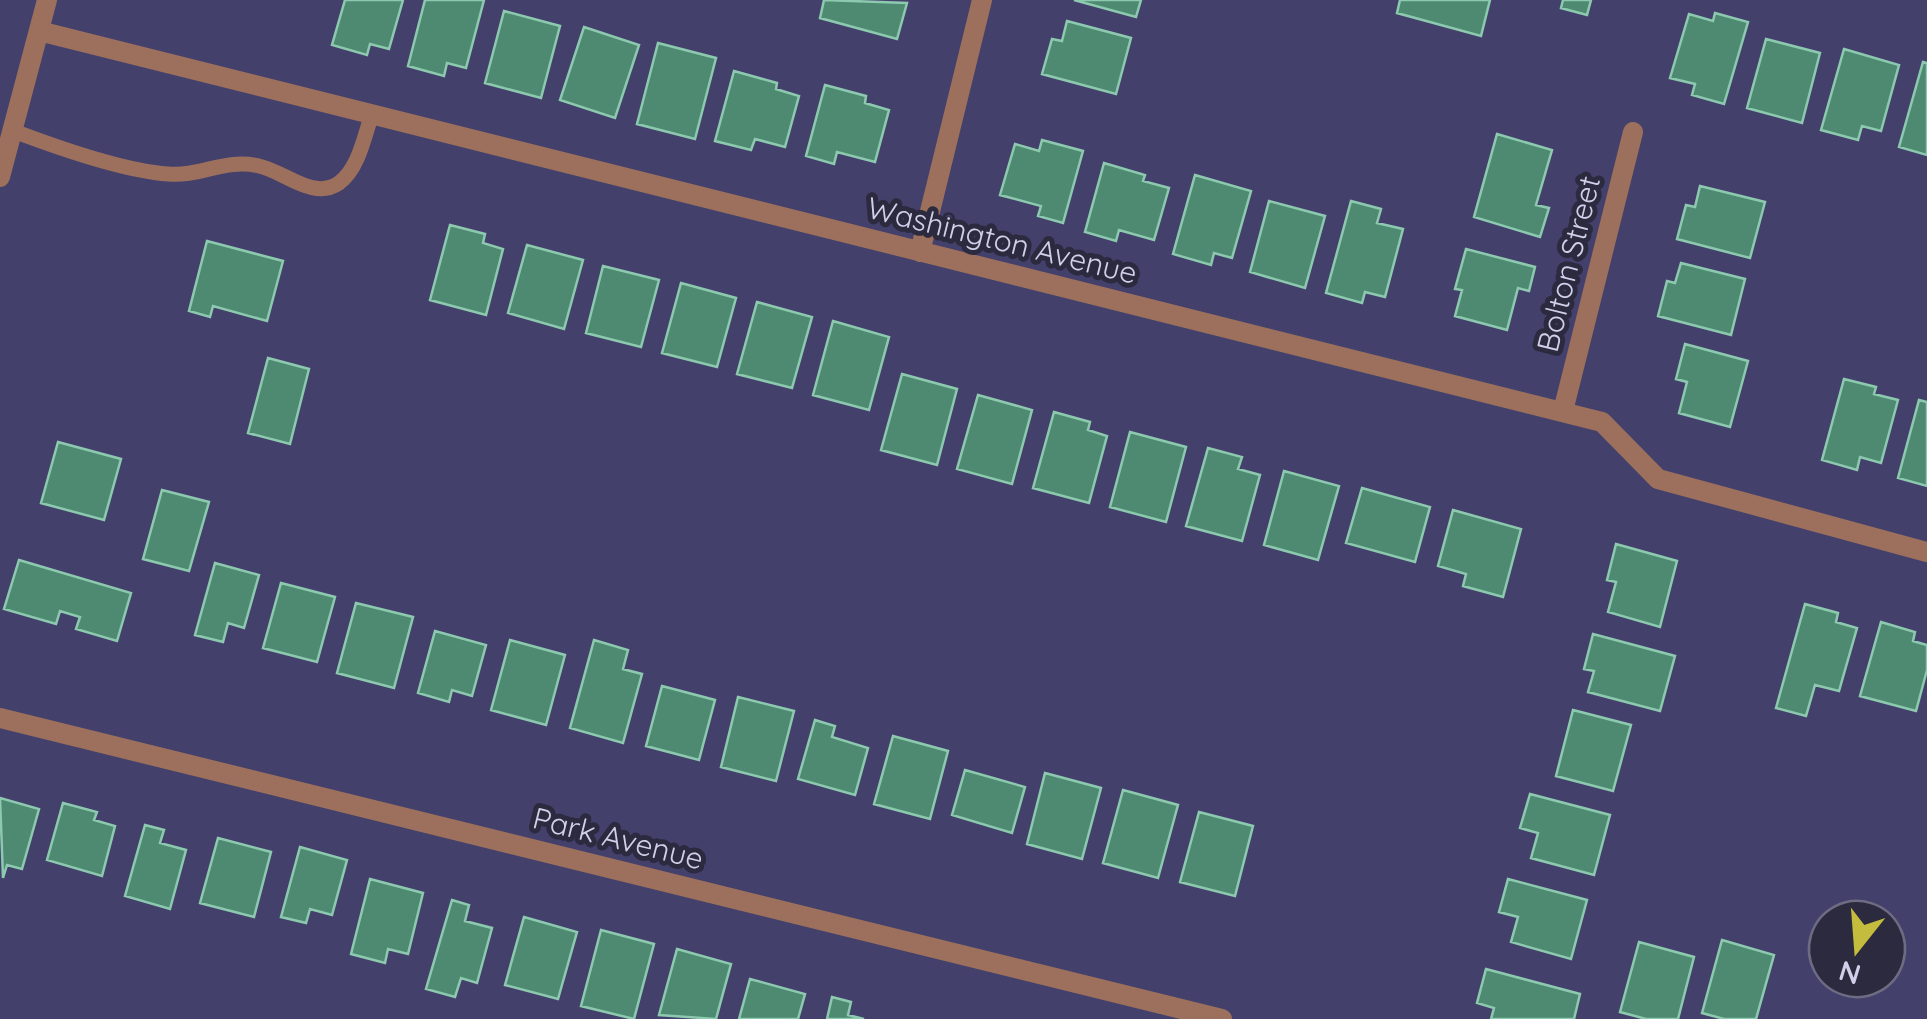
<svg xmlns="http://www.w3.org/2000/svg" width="1927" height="1019" font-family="Quicksand,sans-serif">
  <rect width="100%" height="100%" fill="#43406c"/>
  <path fill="#4e8971" stroke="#8dc9af" stroke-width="2.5" d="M345,0H403L389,49L370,44L367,55L332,45Z
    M425,0H484L466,68L447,63L444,76L408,66Z
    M824,0L907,3L897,39L820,18Z
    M1074,0H1141L1136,17Z
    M1400,0H1490L1481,36L1397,13Z
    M1563,0H1591L1587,15L1561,8Z
    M504,11L560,26L541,98L485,83Z
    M1715,13L1748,22L1724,104L1692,95L1695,84L1670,78L1689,14L1713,21Z
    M1067,21L1131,38L1116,94L1042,74L1052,39L1062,41Z
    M584,27L639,45L615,118L560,100Z
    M1766,39L1820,53L1802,123L1747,108Z
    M658,43L716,58L695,139L637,124Z
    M1844,49L1899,65L1881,131L1862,126L1858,140L1821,130Z
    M1923,62L1927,63V155L1899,147Z
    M734,71L777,83L776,89L799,96L785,147L755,139L751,150L715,141Z
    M825,85L866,96L865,103L889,110L875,162L837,152L834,164L806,156Z
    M1497,134L1552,150L1536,205L1549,208L1540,237L1474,217Z
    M1042,140L1083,151L1063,223L1038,216L1041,206L1000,195L1015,144L1039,151Z
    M1104,163L1145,175L1143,181L1169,188L1154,240L1119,230L1116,241L1085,232Z
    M1195,175L1251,191L1232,258L1214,253L1211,265L1173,254Z
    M1700,186L1765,202L1750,258L1677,239L1686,205L1695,207Z
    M1269,201L1325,216L1305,288L1250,272Z
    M1351,201L1381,209L1377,223L1403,229L1385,297L1365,292L1362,303L1326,293Z
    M450,225L485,234L483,243L503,249L486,315L430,300Z
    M207,241L283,261L267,321L213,306L210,317L189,311Z
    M527,245L583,260L564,329L508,313Z
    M1466,249L1535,267L1529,291L1518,288L1507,330L1455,316L1462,290L1455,289Z
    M1681,263L1745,279L1731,335L1658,316L1667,281L1675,283Z
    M603,266L659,280L641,347L586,333Z
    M681,283L736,298L717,367L662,353Z
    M757,302L812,317L792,388L737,374Z
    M833,321L889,337L869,410L813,395Z
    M1685,344L1748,361L1730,427L1679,413L1687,382L1676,379Z
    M268,358L309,369L290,444L248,433Z
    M902,374L957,389L937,465L881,450Z
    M1844,379L1876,387L1874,394L1898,400L1881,463L1860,457L1857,470L1822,460Z
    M978,395L1032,410L1012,484L957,469Z
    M1919,400L1927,402V486L1898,478Z
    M1054,412L1090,422L1088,430L1107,436L1089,503L1033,488Z
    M1130,432L1186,447L1166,522L1110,507Z
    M58,442L121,459L104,520L41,503Z
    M1208,448L1242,457L1238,469L1260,475L1242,541L1186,526Z
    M1284,471L1339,486L1318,560L1264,545Z
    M1362,488L1430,507L1415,562L1346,543Z
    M162,490L209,502L189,571L143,559Z
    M1453,510L1521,529L1503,597L1463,586L1466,574L1438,566Z
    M1616,544L1677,561L1660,627L1608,612L1616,582L1607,580Z
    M19,560L131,593L117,641L76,629L80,617L60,611L56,624L4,609Z
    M215,563L259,575L244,628L228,623L223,642L195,635Z
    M281,583L335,597L317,662L263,648Z
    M356,603L413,617L394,688L337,673Z
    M1805,604L1838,613L1836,622L1857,628L1839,691L1815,685L1806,716L1776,708Z
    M1881,622L1915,632L1913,641L1927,645V670L1916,711L1860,696Z
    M435,631L486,645L472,696L452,690L449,702L418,693Z
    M1593,634L1675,656L1660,711L1588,692L1594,671L1584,669Z
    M510,640L565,655L546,725L491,710Z
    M594,640L628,650L623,669L642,674L623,743L570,728Z
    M662,686L715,700L699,760L646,746Z
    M738,697L794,711L776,781L721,767Z
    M1573,710L1631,725L1613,791L1556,776Z
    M815,720L835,726L832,737L868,748L855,795L798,779Z
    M893,736L948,751L930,819L874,804Z
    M965,770L1025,787L1012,833L952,815Z
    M1045,773L1101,788L1082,859L1027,844Z
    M1123,790L1178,805L1158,878L1103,863Z
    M1530,794L1610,815L1594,875L1531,858L1538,833L1520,828Z
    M0,798L39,809L22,869L7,865L3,878Z
    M63,803L97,812L94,820L115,826L102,876L47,860Z
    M1199,812L1253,826L1235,896L1180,882Z
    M145,825L164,830L160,843L186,850L170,909L125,896Z
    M218,838L271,852L254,917L200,903Z
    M300,847L347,860L332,915L310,909L306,923L281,917Z
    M370,879L423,893L408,954L388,949L385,963L351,954Z
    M1508,879L1587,900L1571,959L1511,942L1518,917L1499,912Z
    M452,900L469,905L465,921L492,928L477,983L461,978L455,997L426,989Z
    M524,917L577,932L558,999L505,985Z
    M601,930L654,944L634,1019L581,1006Z
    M1722,940L1774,955L1756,1019H1724L1702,1013Z
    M1639,942L1694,957L1678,1019H1646L1620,1012Z
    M677,949L731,964L716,1019L659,1015Z
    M1486,969L1580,994L1574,1019H1491L1494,1008L1477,1003Z
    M750,979L805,994L798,1019H739Z
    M832,997L851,1002L848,1015L864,1019H827Z"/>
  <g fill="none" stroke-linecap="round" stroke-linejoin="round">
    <path stroke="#9c705c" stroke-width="15" d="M11,130C53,146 124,171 168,174C200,177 226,158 259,166C284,171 313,201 339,183C359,168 364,137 372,114"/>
    <path stroke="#9c705c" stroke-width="20" d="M39,31L1602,422L1658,479L1927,552
      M0,177L47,0
      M920,252L982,0
      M1563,411L1633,132
      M0,718L1222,1019"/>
  </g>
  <g text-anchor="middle" stroke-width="10" stroke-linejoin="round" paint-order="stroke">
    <g font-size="30" fill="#d0d0ea" stroke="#2b2a3e">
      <text transform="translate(1002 241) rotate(14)" y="10">Washington Avenue</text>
      <text transform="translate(1569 264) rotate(-76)" y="10">Bolton Street</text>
      <text transform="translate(618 839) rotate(14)" y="10">Park Avenue</text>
    </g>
  </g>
  <g transform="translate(1857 949) rotate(197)"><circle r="48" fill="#2b2a3e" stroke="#6d6c83" stroke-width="2.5"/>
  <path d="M0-8L18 38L0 25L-18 38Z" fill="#c4bc3d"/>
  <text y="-15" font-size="28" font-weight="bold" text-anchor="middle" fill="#d0d0ea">N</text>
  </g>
</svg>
